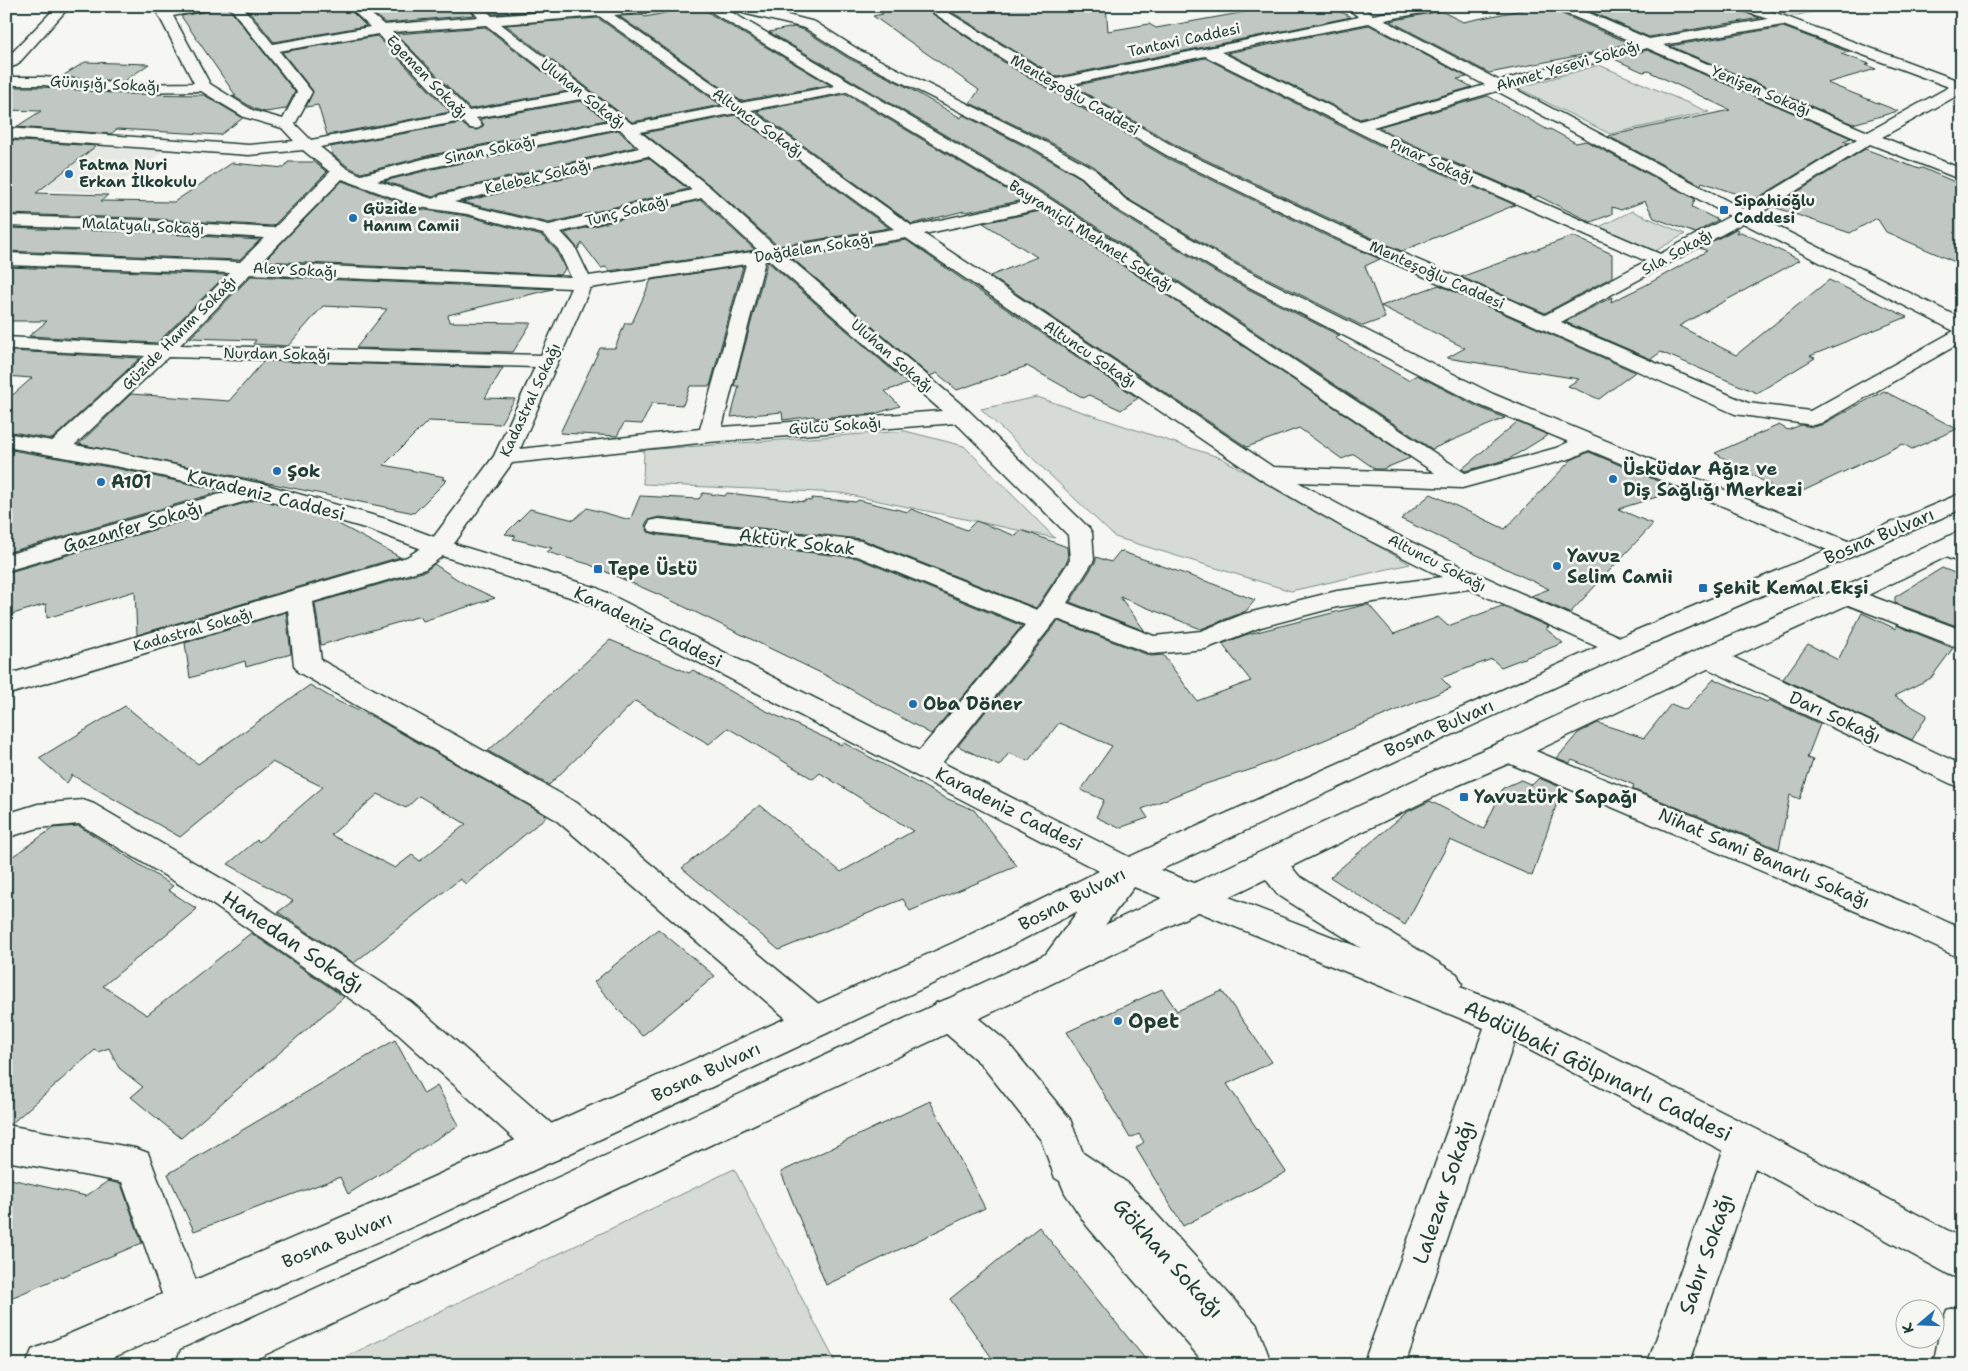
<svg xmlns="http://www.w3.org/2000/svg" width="1968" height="1371" font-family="'Shantell Sans',sans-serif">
  <rect width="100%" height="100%" fill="#f6f6f2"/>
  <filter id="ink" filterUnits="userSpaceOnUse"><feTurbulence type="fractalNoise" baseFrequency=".02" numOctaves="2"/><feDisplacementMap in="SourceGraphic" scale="10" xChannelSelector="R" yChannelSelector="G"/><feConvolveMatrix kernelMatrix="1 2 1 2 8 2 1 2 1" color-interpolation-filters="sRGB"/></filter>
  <g filter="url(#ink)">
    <path fill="#e6e8e4" d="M32,140L166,149L107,193L6,188V159Z"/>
    <path fill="#d6dbd6" stroke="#7a8c85" d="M1759,6H1903L1906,9H1825L1784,18L1755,7Z
      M1599,65L1709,112L1610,134L1518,88Z
      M1632,211L1685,234L1652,253L1597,228Z
      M1037,397L1221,458L1410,564L1291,591L1115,537L981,409Z
      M905,431L964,446L1055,538L841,493L643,484L644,450Z
      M734,1169L837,1365H329Z"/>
    <path fill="#c1c8c3" stroke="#1f3d34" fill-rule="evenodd" d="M218,6H227L295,92L286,109L265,112L255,109L233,96H236L181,16L209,11L211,8Z
      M245,6H346L366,26L274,42Z
      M365,6H466L474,15L385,23Z
      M485,6H585L586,7L493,14Z
      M700,6L712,15L830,85L741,101L619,16L642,15L645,17Z
      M872,6H921L1008,65L1167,158L1331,238L1380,259L1365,266L1385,318L1363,326L1233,261L1126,198L1095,167L1050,142L970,103L979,90L873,16L883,14Z
      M942,6H1106L1108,31L1149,24L1156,28L1279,6H1329L1351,17L1057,77Z
      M1541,6H1553L1555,11L1629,43L1597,52L1489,73L1390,21L1441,11L1463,22Z
      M1578,6H1726L1760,18L1649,37Z
      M598,18L721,105L632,122L506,25Z
      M1369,25L1467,77L1457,79L1472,87L1360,119L1227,53Z
      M485,27L568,91L470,109L396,34Z
      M794,27L804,30L848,58L905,86L961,118L963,115L1036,152L1081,178L1112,209L1217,273L1340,336L1335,338L1408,380L1417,375L1476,406L1505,418L1432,449L1051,197L769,32Z
      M1783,27L1849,52L1841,54L1870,64L1866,65L1876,69L1827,83L1898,111L1853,124L1670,46Z
      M377,36L450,112L327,135L318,105L306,107L313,91L282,52Z
      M1647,50L1851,138L1843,141L1848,143L1754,200L1702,182L1701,185L1608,136L1730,110L1648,71L1643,72L1614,59Z
      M1205,58L1391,151L1515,205L1402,251L1345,226L1181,148L1073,86Z
      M85,62L149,64L123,82L61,77Z
      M6,87H43L124,94L204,95L243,118L220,135L117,129L111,134L16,127L41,111L6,110Z
      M846,94L1024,200L966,212L964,211L912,224L756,111Z
      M1488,96L1548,130L1550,129L1576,143L1586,141L1695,199L1692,207L1718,220L1695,233L1654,218L1645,201L1621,210L1612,207V214L1591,222L1538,196L1535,198L1405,141L1378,127Z
      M581,101L606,120L431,155L361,173L347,166L333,155L330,147L461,123L469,129L477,130L484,125L480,119Z
      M736,115L889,228L778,246L712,187L644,133Z
      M618,130L635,147L441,193L433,197L384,181L433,169Z
      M6,140L96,146L36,193L108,195L101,201L174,202L232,163L284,168L288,162H314L327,172L273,226L139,218L6,214Z
      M1865,149L1919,169L1922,168L1962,185V265L1886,232L1877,218L1850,233L1774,207Z
      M648,158L688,189L549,223L462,202Z
      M342,181L418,209L467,216L542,236L556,250L565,269L561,275L264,261Z
      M701,200L755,250L609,271L606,267L601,268L582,243L578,249L565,233Z
      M1041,211L1410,458L1383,469H1375L1354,454L1342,459L1299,428L1247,447L990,276L1037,257L983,223Z
      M6,228L139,232L260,240L239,260L6,251Z
      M1736,229L1738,230L1736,233L1741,232L1800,260L1679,326L1736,355L1829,280L1907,317L1810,356L1815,358L1757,393L1661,352L1651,359L1565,322L1612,297L1611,302L1646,285L1707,251L1700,248Z
      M1573,236L1612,254V277L1545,313L1461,277Z
      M906,240L969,284L1138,398L1121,410L1089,395L1084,398L1027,366L957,390L937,373L930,376L792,258Z
      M768,262L908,384L885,391L900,406L874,414L815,418L814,416L783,420L782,412L731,417L739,386H734L767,263Z
      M743,266L710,386H690L683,405L652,403L642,424L624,423L617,436L560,433L600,348H615L625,323H632L651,280Z
      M6,267L226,275L157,343L29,336L47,321H6Z
      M251,276L552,289L448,315L449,322L531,323L513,352L356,348L387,309L323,306L288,346L253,344L256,340L190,338Z
      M1439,285L1635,372L1599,399L1568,386L1579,379L1447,358L1465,348L1381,306Z
      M11,351L140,358L52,439L6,431V401L32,378L6,376V355Z
      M264,361L503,368L485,398L515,399L500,424L428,421L384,465L445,477L442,479L447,480L414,513L79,444L131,394L229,401Z
      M1884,391L1957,429L1912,449L1903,444L1790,497L1715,453L1779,425L1788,430L1801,425L1813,427L1821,425Z
      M1517,422L1548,435L1509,459L1465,471L1462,469Z
      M6,449L120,469L223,491L6,553Z
      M1589,452L1679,490L1618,509L1653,524L1570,613L1531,596L1549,589L1401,519L1431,494L1505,529L1571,460Z
      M703,493L725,496L727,493L805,502V500L811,501L812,498L856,502L858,500L908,512L911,509L967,530L976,521L1016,536L1021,530L1067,547L1068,560L1036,608L861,539L659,517L648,520L645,525L648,532L659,535L857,558L1022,626L931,734L825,675L664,597L588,564L547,552L552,548L513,539L516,536L505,534L530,509L574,520L587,508L630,520L640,496L699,499Z
      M259,499L333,521L400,557L137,635L135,591L47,618L46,604L6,616V573Z
      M1120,551L1208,582L1255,600L1246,611L1201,629L1120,597L1145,631L1070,602L1096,561V557L1111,562Z
      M434,564L463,583L495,598L423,621L420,616L321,645L315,603L426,571Z
      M1942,568L1962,576V628L1895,603V597Z
      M1364,605H1369L1394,634L1438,617L1448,626L1502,606L1549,627L1545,628L1563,643L1501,667L1492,659L1441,678L1451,688L1256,768L1199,786L1142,809L1148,818L1119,828L1096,817L1104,800L1081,790L1112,746L1059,723L1028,761L1009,753L999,766L958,746L1058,621L1151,656L1163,655L1197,701L1251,681L1222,644L1245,635Z
      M286,612L291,654L246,667L245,661L190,678L185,643Z
      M1862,613L1896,629V625L1953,648L1931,678L1894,696L1927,715L1912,740L1783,679L1808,644L1838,660Z
      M610,640L689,673L693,670L764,710L841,745L844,743L943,797L974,810L1017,866L910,911L903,899L779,950L682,868L760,805L841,872L913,831L820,773L813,779L728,728L709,744L635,701L549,785L488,751Z
      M1714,679L1767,702L1769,700L1820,724L1807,758L1813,760L1800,799L1790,795L1779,849L1632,789L1634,785L1572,760L1570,763L1557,758L1578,733L1598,723L1644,738L1671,704L1686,710Z
      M310,685L339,702L373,717L547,816L466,884L460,879L354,963L278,912L293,901L228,864L257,840L259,842L323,787L272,762L180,837L72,775L67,783L39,758L125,706L198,764ZM378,794L406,808L419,796L466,824L420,861L412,855L395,868L331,835Z
      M1539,778L1562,788L1532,876L1450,840L1405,925L1330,877L1407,812L1430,801L1484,829L1503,788L1521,780L1532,785Z
      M79,826L173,886L168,890L197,909L103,986L147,1015L251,933L344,997L181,1138L131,1097L143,1087L119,1068L109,1048L98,1052L95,1050L11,1124L6,1123V861L53,828Z
      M658,929L715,976L642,1036L594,982Z
      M1162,989L1177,1011L1222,991L1272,1062L1227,1084L1286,1172L1183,1226L1136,1148L1144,1142L1139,1134L1130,1138L1067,1032Z
      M395,1040L424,1094L437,1086L459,1125L348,1194L340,1177L194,1231L168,1174Z
      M930,1101L985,1208L826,1285L781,1172Z
      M6,1178L86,1196L108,1181L121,1184L142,1243L6,1300Z
      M1039,1227L1150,1365H997L950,1299Z"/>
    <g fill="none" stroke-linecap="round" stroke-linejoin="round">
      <g stroke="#1f3d34" stroke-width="3">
        <path id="minor" d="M57,6H70L17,65L6,69V59Z
          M184,6H210L209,9L173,16L210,84L254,111L283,119L297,92L229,6H242L273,44L370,27L348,6H362L384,25L478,17L468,6H482L492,16L589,9L587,6H683L677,10L614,15L741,103L835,86L713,13L711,10L713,7L752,6L815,22L859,50L1049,144L1094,169L1125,199L1232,263L1493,394L1855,544L1858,549L1855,554L1846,557L1837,554L1589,450L1572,458L1462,488L1298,482C1404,543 1517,592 1629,641L1633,647L1629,653L1620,656L1611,653L1469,589L1337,607L1261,627L1205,649L1152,654L1057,619L934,773L924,776L914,773L909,765L914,757L1025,625L857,556L659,533L650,531L647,526L650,521L659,519L861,541L1037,610L1070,560L1068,535L956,423L709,442L512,463L448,552L425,569L313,602L321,660L577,803L827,1011L832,1022L827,1033L815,1037L803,1033L555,819L298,672L294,665L288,610L6,695V675L407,557L430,542L494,456L535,367L168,357L65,454L57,456L49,454L46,449L49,444L145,356L6,349V337L158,345L230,273L6,265V253L240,262L264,238L139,230L6,226V216L139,220L274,228L330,172L303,150L249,155L6,138V128L249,145L294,141L282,128L244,117L201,91L124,92L43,85H6V77H43L124,84L194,83L158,14L160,11ZM726,9L805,28L849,56L1037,150L1082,177L1113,207L1218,271L1477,404L1569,442L1556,448L1465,473L1050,199ZM599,16L726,106L632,124L501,24ZM486,25L572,92L469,111L392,32ZM378,34L454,113L311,140L295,124L312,92L279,51ZM846,92H847L1029,201L912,226L751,110ZM581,99L610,121L431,157L361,175L346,168L320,147L462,121C468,127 471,130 479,128L482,125L476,118ZM736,113L894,229L777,248L711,188L640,132ZM619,128L639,148L441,195L433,199L377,181L433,167ZM648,156L692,190L549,225L454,202ZM342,179L419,207L467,214L543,234L558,249L571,277L260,263ZM702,198L759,251L589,276L575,247L561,232ZM1041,209L1435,473L1273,467L924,234ZM906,238L1260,479L1345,528L1442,577L1337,591L1244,614L1201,631L1154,636L1067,603L1094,560L1092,533L1089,528L969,411L788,257ZM769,260L942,411L722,427L765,261ZM746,264L700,429L520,449L590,288ZM250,274L571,288L541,355L180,345Z
          M923,6H938L1057,79L1359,17L1344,6H1359L1373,15L1416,6H1443L1437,10L1384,20L1500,81L1635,43L1556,9L1555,6H1573L1649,39L1768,19L1739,9L1738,6H1757L1962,82V93L1882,137L1962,169V180L1870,144L1756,216L1962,319V342L1821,423L1813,425L1735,414L1332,236L1168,156L1009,63ZM1369,23L1485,85L1360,121L1221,52ZM1783,25L1949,87L1868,132L1663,45ZM1647,48L1857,139L1743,209L1511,87ZM1205,56L1392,149L1646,261L1545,315L1344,228L1180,150L1068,85ZM1497,91L1730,216L1660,254L1404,143L1373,127ZM1743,223L1954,331L1810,411L1748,403L1561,322Z
          M259,483L267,485L271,490L267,495L6,571V555Z
          M1943,540L1962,546V563L1934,553L1931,548L1934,543Z
          M1847,587L1962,630V649L1838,601L1834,595L1838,589Z
          M1708,648L1718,650L1962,765V789L1698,664L1695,657L1698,650Z
          M1509,740L1917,908L1962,929V959L1895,928L1499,759L1495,751L1499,743Z
          M83,800L94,804L234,886L411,1002L561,1132L567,1145L561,1158L548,1163L535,1158L387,1024L212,904L79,824L38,828L6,838V814L38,804Z
          M1270,850L1281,854L1299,876L1457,974L1462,984L1460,987L1516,1009L1758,1130L1962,1238V1280L1948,1274L1755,1168L1689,1365H1647L1723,1151L1514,1042L1405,1365H1363L1484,1028L1184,906L1179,897L1184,888L1195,884L1361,948L1277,894L1254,863L1259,854Z
          M948,999L960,1003L1007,1042L1070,1119L1083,1153L1129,1184L1257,1325L1272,1365H1206L1087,1226L1065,1193L1060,1181L1055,1178L1041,1140L981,1064L936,1025L931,1014L936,1003Z
          M6,1125L135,1148L148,1153L205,1305L199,1319L185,1325L171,1319L122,1182L6,1161Z
          M1962,1305V1365H1933L1941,1325L1947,1310Z"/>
      </g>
      <g stroke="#1f3d34" stroke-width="3">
        <path id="major" d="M6,433L120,453L267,485L386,519L448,542L597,588L1129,857L1611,641L1962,493V509L1629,653L1160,870L1194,883L1434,771L1499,743L1698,650L1838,589L1953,534L1962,531V549L1856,601L1718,664L1519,759L1454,787L1016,1001L243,1365H175L181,1350L1046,954L1078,911L977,963L421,1223L96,1365H26L32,1350L393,1195L953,943L1099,871L579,600L430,552L368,529L254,496L120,467L6,447ZM1134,887L1162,898L1105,925Z"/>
      </g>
      <use href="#minor" fill="#f6f6f2" fill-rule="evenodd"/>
      <use href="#major" fill="#f6f6f2" fill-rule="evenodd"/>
    </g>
  </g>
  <g fill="#1f6fb2" stroke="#f6f6f2" stroke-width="2">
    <circle cx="69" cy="174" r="5"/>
    <rect x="1719" y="205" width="10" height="10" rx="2.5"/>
    <circle cx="353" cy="218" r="5"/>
    <circle cx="277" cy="471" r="5"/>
    <circle cx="1613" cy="479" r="5"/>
    <circle cx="101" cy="482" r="5"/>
    <circle cx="1557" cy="566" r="5"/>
    <rect x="593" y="564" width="10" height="10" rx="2.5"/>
    <rect x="1698" y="583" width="10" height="10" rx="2.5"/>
    <circle cx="913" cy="704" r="5"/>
    <rect x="1459" y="792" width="10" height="10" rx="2.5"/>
    <circle cx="1118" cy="1021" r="5"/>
  </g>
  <g text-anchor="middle" stroke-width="5" stroke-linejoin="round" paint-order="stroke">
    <g font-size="15" fill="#1f3d34" stroke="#f6f6f2">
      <text transform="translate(1184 40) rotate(-12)" y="5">Tantavi Caddesi</text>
      <text transform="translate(1568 66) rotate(-16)" y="5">Ahmet Yesevi Sokağı</text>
      <text transform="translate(427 77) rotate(46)" y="5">Egemen Sokağı</text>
      <text transform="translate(105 84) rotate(3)" y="5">Günışığı Sokağı</text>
      <text transform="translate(1761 91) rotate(23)" y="5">Yenişen Sokağı</text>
      <text transform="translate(583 94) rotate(38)" y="5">Uluhan Sokağı</text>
      <text transform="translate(1075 95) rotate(30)" y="5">Menteşoğlu Caddesi</text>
      <text transform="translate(758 123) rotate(36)" y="5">Altuncu Sokağı</text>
      <text transform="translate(490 150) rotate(-11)" y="5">Sinan Sokağı</text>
      <text transform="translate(1432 161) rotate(24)" y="5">Pınar Sokağı</text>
      <text transform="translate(538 177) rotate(-13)" y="5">Kelebek Sokağı</text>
      <text transform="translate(627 211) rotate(-14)" y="5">Tunç Sokağı</text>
      <text transform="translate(143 226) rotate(3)" y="5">Malatyalı Sokağı</text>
      <text transform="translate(1091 236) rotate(33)" y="5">Bayramiçli Mehmet Sokağı</text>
      <text transform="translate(814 248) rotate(-9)" y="5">Dağdelen Sokağı</text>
      <text transform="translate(1677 252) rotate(-29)" y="5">Sıla Sokağı</text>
      <text transform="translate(295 270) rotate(3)" y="5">Alev Sokağı</text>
      <text transform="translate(1437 275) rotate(24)" y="5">Menteşoğlu Caddesi</text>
      <text transform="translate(179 333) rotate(-45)" y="5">Güzide Hanım Sokağı</text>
      <text transform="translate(277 354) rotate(1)" y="5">Nurdan Sokağı</text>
      <text transform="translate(1090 354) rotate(34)" y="5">Altuncu Sokağı</text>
      <text transform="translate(892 356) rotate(41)" y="5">Uluhan Sokağı</text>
      <text transform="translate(530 400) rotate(-65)" y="5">Kadastral Sokağı</text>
      <text transform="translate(835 426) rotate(-4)" y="5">Gülcü Sokağı</text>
      <text transform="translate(1437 563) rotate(27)" y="5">Altuncu Sokağı</text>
      <text transform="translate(193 630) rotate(-16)" y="5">Kadastral Sokağı</text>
    </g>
    <g font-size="15" font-weight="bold" fill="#1f3d34" stroke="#f6f6f2" text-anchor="start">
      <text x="79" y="170">Fatma Nuri<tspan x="79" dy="17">Erkan İlkokulu</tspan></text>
      <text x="1734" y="206">Sipahioğlu<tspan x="1734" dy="17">Caddesi</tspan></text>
      <text x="363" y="214">Güzide<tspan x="363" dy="17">Hanım Camii</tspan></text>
    </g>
    <g font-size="18" font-weight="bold" fill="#1f3d34" stroke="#f6f6f2" text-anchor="start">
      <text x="1623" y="475">Üsküdar Ağız ve<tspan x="1623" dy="21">Diş Sağlığı Merkezi</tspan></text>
      <text x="287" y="477">Şok</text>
      <text x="111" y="488">A101</text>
      <text x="1567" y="562">Yavuz<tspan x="1567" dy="21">Selim Camii</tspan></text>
      <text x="608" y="575">Tepe Üstü</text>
      <text x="1713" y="594">Şehit Kemal Ekşi</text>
      <text x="923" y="710">Oba Döner</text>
      <text x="1474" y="803">Yavuztürk Sapağı</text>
    </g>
    <g font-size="18" fill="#1f3d34" stroke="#f6f6f2">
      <text transform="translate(266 495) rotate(14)" y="6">Karadeniz Caddesi</text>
      <text transform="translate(133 527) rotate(-16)" y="6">Gazanfer Sokağı</text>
      <text transform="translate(1879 536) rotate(-23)" y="6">Bosna Bulvarı</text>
      <text transform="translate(797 542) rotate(7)" y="6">Aktürk Sokak</text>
      <text transform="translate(648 627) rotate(26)" y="6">Karadeniz Caddesi</text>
      <text transform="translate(1835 717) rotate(25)" y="6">Darı Sokağı</text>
      <text transform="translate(1439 728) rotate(-24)" y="6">Bosna Bulvarı</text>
      <text transform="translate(1009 809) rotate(27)" y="6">Karadeniz Caddesi</text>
      <text transform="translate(1764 858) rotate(23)" y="6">Nihat Sami Banarlı Sokağı</text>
      <text transform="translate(1072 899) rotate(-27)" y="6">Bosna Bulvarı</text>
      <text transform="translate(706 1072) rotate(-25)" y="6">Bosna Bulvarı</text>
      <text transform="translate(337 1240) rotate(-23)" y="6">Bosna Bulvarı</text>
    </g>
    <g font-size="21" fill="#1f3d34" stroke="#f6f6f2">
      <text transform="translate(293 942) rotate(34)" y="7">Hanedan Sokağı</text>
      <text transform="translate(1598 1071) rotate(26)" y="7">Abdülbaki Gölpınarlı Caddesi</text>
      <text transform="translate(1444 1192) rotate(-71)" y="7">Lalezar Sokağı</text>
      <text transform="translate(1706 1254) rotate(-71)" y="7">Sabır Sokağı</text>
      <text transform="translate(1168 1258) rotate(48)" y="7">Gökhan Sokağı</text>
    </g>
    <g font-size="21" font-weight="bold" fill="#1f3d34" stroke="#f6f6f2" text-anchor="start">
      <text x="1128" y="1028">Opet</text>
    </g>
  </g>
  <rect width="1968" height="1371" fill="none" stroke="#f6f6f2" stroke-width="25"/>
  <rect x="12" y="12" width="1943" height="1346" fill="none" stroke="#1f3d34" stroke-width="2" filter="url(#ink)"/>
  <g transform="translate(1920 1324) rotate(251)"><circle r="24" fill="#f6f6f2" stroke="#a0aca6"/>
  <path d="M0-4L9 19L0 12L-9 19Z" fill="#1f6fb2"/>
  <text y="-8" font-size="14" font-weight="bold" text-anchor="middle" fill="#1f3d34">K</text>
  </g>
</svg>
